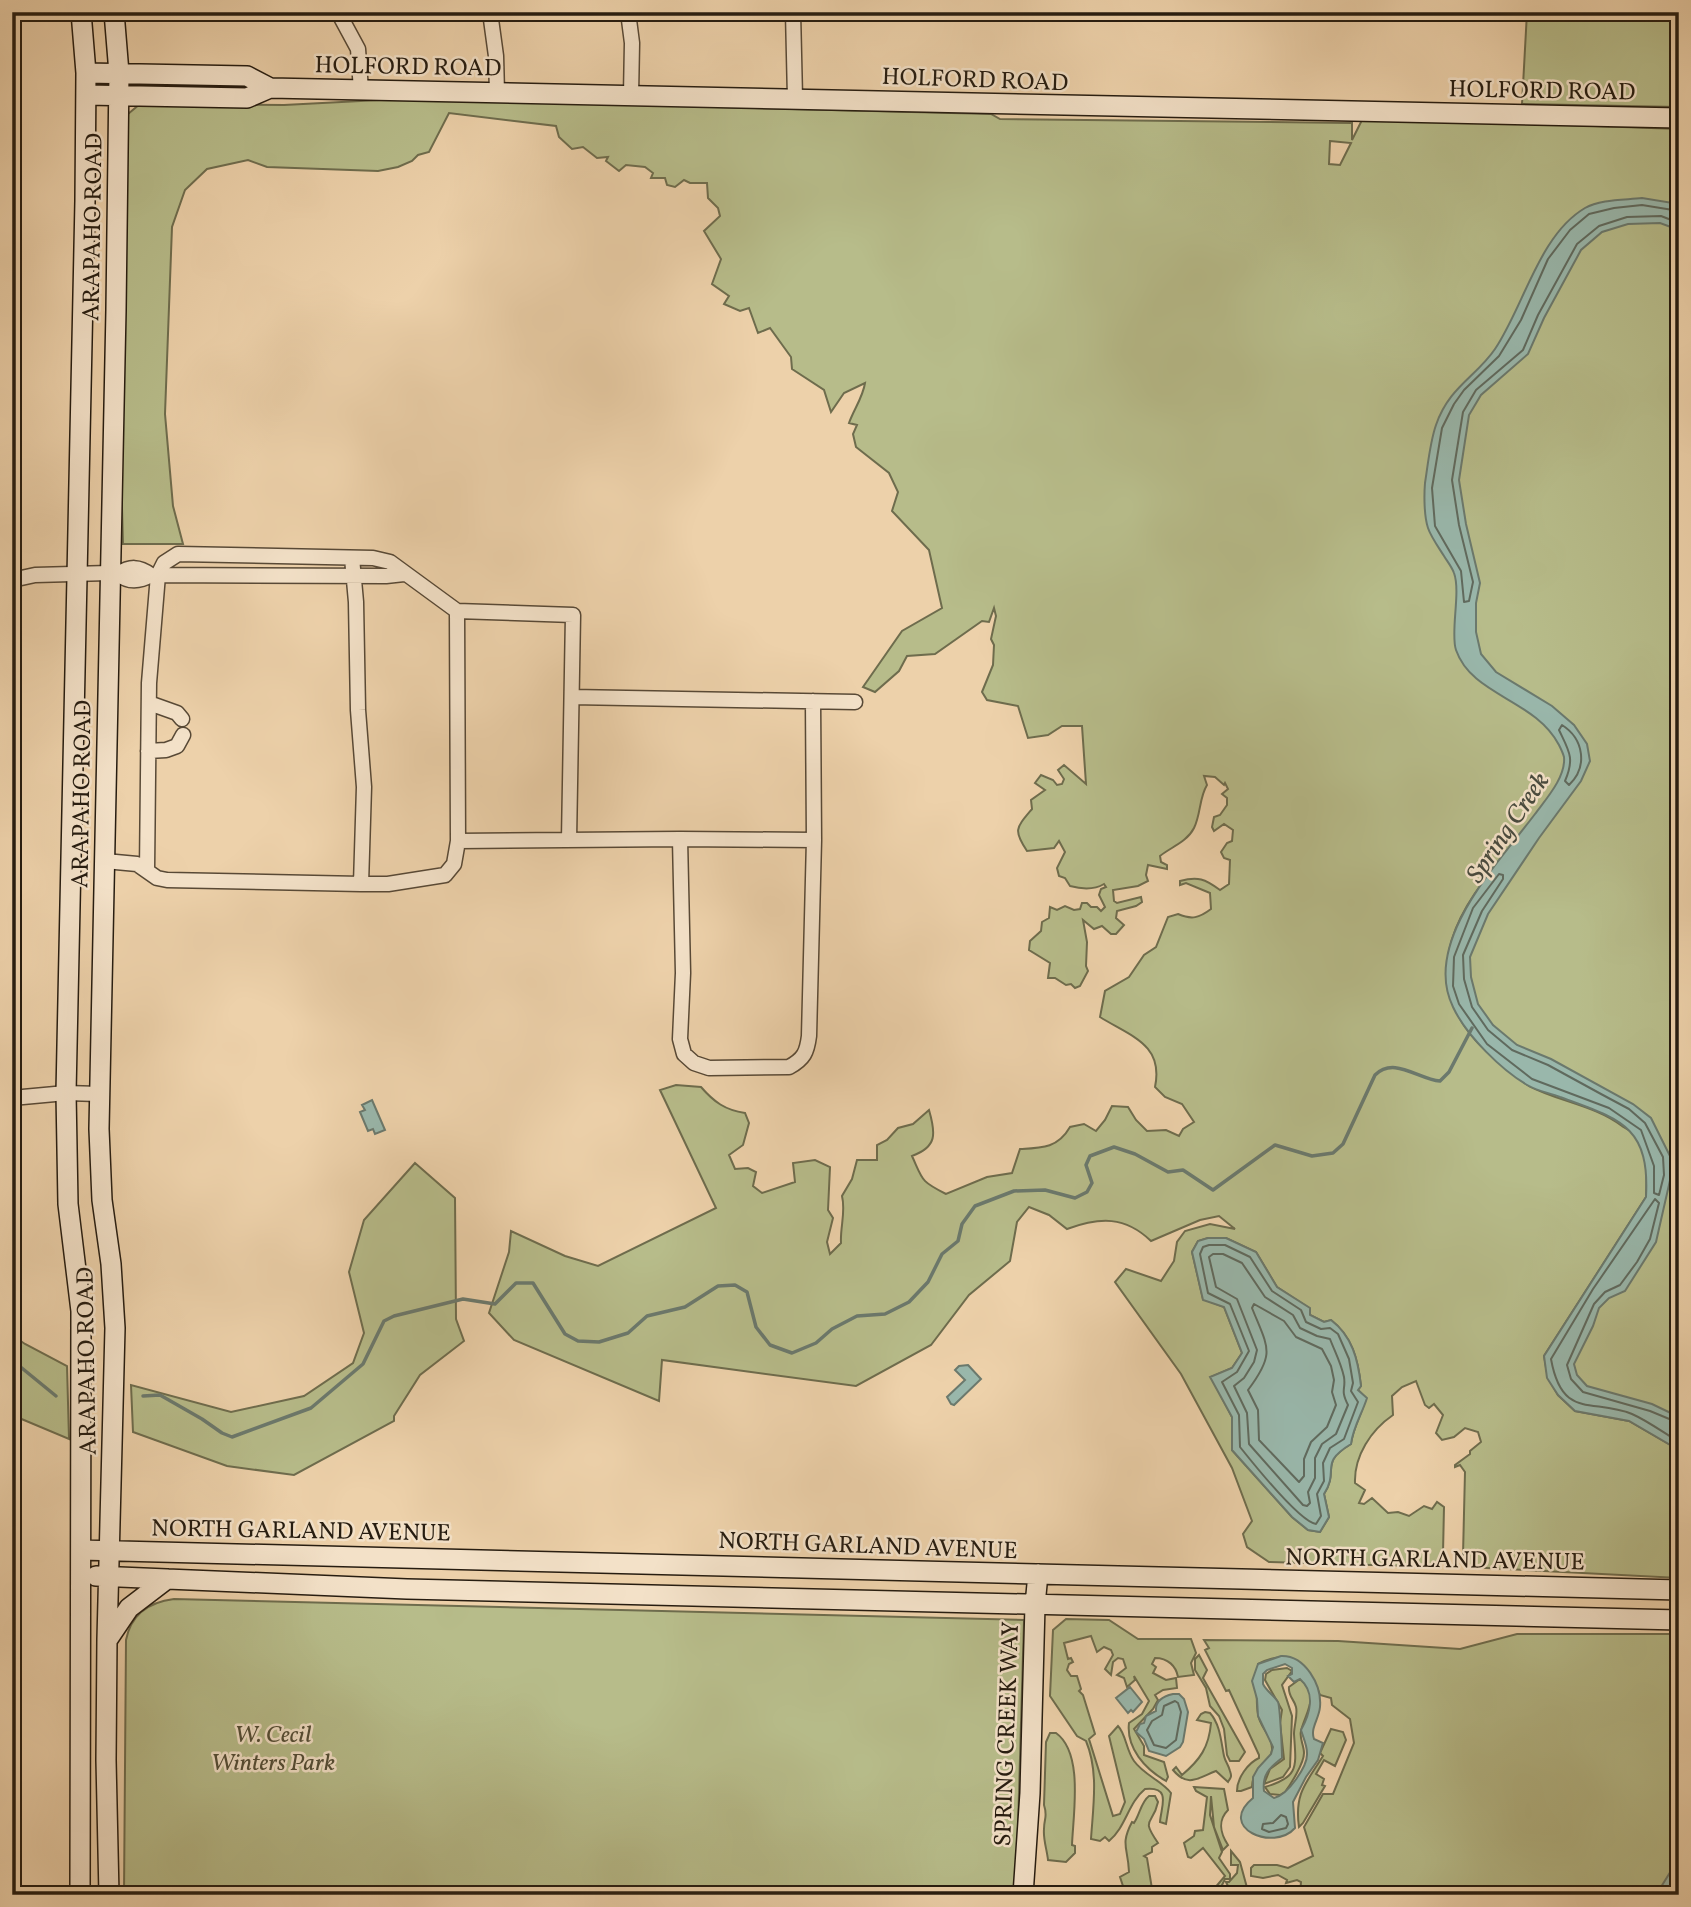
<svg xmlns="http://www.w3.org/2000/svg" width="1691" height="1907" font-family="Vollkorn,serif">
  <rect width="100%" height="100%" fill="#edd1aa"/>
  <filter id="stains"><feTurbulence type="fractalNoise" baseFrequency=".00286" numOctaves="4"/><feColorMatrix values="0 0 0 0 .2 0 0 0 0 .09 0 0 0 0 .02 0 0 0 .5 -.17"/></filter>
  <radialGradient id="worn" r=".72"><stop offset=".6" stop-color="#630" stop-opacity="0"/><stop offset="1" stop-color="#630" stop-opacity=".3"/></radialGradient>
  <path fill="#b7bc8a" stroke="#6e6c4d" stroke-width="2" fill-rule="evenodd" d="M1527,12H1679V107L1522,104Z
    M399,99L991,114L1000,119L1352,123V140L1363,118L1679,129V1439C1663,1428 1647,1416 1629,1408C1610,1400 1585,1406 1568,1393C1545,1375 1572,1344 1581,1327C1587,1318 1589,1308 1596,1299C1610,1283 1631,1275 1641,1255C1649,1238 1664,1169 1660,1151C1658,1145 1653,1138 1650,1132C1628,1090 1588,1099 1550,1083C1539,1078 1528,1070 1518,1063C1475,1037 1457,1012 1466,959C1471,931 1490,908 1500,882H1483C1433,948 1431,1009 1500,1063C1509,1070 1519,1080 1529,1086C1560,1102 1594,1105 1622,1126C1626,1128 1632,1132 1635,1135C1648,1151 1647,1178 1646,1197L1544,1356L1548,1378L1558,1395L1575,1411L1629,1421L1679,1450V1578L1467,1567L1463,1555L1465,1472L1460,1465L1455,1467V1465L1470,1454V1451L1481,1442L1478,1432L1465,1428L1454,1437L1442,1440L1436,1433L1443,1415L1434,1404L1429,1408L1425,1405L1416,1381L1402,1387L1392,1396L1393,1415C1371,1430 1354,1456 1355,1483L1365,1490L1359,1503L1364,1504L1372,1498L1388,1513L1398,1512L1409,1516L1424,1506L1432,1509L1437,1502L1444,1507L1443,1553L1439,1567L1269,1562L1247,1547L1243,1534L1252,1521L1232,1468L1181,1374L1115,1282L1126,1269L1161,1281L1174,1261L1177,1242L1185,1231L1210,1224L1235,1229L1219,1216L1200,1220L1151,1241C1125,1216 1100,1217 1067,1229L1049,1215L1029,1207L1017,1222L1010,1261L969,1295L931,1345L856,1386L662,1360L659,1401L514,1340L489,1313L509,1252L511,1231L565,1256L598,1266L716,1208L660,1090L676,1085L701,1087C714,1102 725,1110 745,1113L749,1123L743,1145L729,1155L735,1169L748,1168L756,1172L753,1186L762,1193L795,1182L793,1163L815,1160L830,1167L828,1210L833,1218L827,1242L830,1254L841,1243C840,1227 846,1212 842,1196L852,1179L857,1160H877V1145L887,1140L898,1128L913,1124L929,1110C936,1134 937,1147 912,1156C923,1180 920,1181 946,1194L987,1177L1012,1173L1020,1149C1042,1148 1058,1148 1070,1127L1084,1124L1096,1131L1105,1120L1112,1106L1128,1107L1136,1120L1147,1131L1166,1130L1179,1136L1183,1129L1194,1122L1182,1104L1165,1097L1155,1087C1164,1044 1130,1036 1100,1017L1105,991L1129,977L1144,955L1156,947L1168,917L1178,914C1192,920 1199,918 1211,909L1210,893L1186,883L1180,885V881C1198,876 1205,879 1220,890L1229,884L1230,860L1224,858L1221,852L1227,843L1232,841L1233,830L1224,824L1214,831L1212,827L1214,817L1220,815L1227,805V798L1222,794L1228,789L1225,783L1224,785L1215,777L1204,776L1207,785C1199,798 1201,814 1194,828C1187,842 1171,847 1160,856L1161,862L1167,865V869L1148,865L1146,875L1148,881L1138,886L1113,890L1114,901L1117,903L1141,897L1142,902L1136,906L1117,911L1116,918L1124,925L1116,934H1111L1102,926L1094,929L1083,920L1087,942L1086,966L1088,971L1080,986L1075,988L1071,984L1066,985L1055,978H1048L1050,963L1029,950L1030,941L1041,931L1042,922L1049,918L1050,907L1057,910L1065,906L1074,910L1080,909L1082,903H1087L1091,907H1097L1101,911L1105,907L1099,895L1101,889L1106,887L1104,884C1094,890 1081,889 1070,886L1065,878L1059,876L1057,868L1065,852L1059,841L1054,848L1027,851C1013,830 1016,828 1032,809L1031,800L1045,790L1035,783L1041,775L1053,780L1057,785L1062,784L1064,779L1058,770L1064,765L1086,784L1082,726H1062L1048,735L1028,738L1018,706L987,700L982,692L993,665L994,645L991,639L996,616L994,608L989,622L982,621L935,654L907,656L899,671L875,692L863,687L902,631L942,608L929,550L892,511L898,492L889,473L856,447L853,434L857,425L849,423C854,409 863,397 865,383L844,393L831,412L824,390L792,369L791,357L770,328L758,333L749,308L740,311L724,304L729,296L712,284L721,259L704,231L720,216L718,208L708,198L707,183H690L684,180L675,187L667,185L665,178H651L653,173L645,167L626,165L619,171L606,161L608,157L597,158L583,147L572,149L559,137L556,126L449,113L429,152L418,155L412,161L398,167L378,171L267,167L248,160L207,169L185,190L172,227L165,414L173,506L183,544H123L120,437L123,427L121,421L128,114L140,104L284,105ZM1330,141L1351,143L1340,165L1329,164ZM1208,1238H1226L1256,1252L1277,1287L1309,1308L1310,1315L1324,1322L1331,1320C1352,1336 1358,1359 1361,1386L1358,1390L1366,1398C1362,1414 1353,1427 1351,1444C1318,1464 1340,1469 1324,1494L1329,1517L1320,1532L1308,1530L1292,1517L1232,1450V1417L1211,1377L1232,1368L1242,1353L1224,1307L1203,1299L1192,1252L1198,1241Z
    M415,1163L455,1198L456,1319L464,1341L420,1375L394,1416V1421L294,1475L227,1466L133,1432L131,1385L231,1412L304,1396L353,1363L364,1333L349,1272L364,1220Z
    M12,1335L25,1344L67,1366L69,1439L12,1415Z
    M174,1599L1024,1620L1016,1895H124L126,1640C131,1614 150,1602 174,1599Z
    M1066,1619L1109,1620L1138,1639H1191L1196,1653L1191,1663L1194,1675L1178,1677C1176,1666 1168,1658 1155,1658L1152,1664L1156,1667L1153,1673L1166,1680L1176,1678L1177,1688L1163,1690L1155,1695L1158,1700L1153,1709L1134,1729L1144,1746V1755L1164,1762L1168,1777L1166,1781C1145,1769 1126,1748 1129,1723L1142,1714L1149,1701L1134,1676L1135,1680L1127,1687L1124,1678L1117,1675L1126,1668L1123,1659L1118,1658L1113,1662L1111,1675L1105,1669L1113,1655L1111,1650L1104,1647L1097,1652L1091,1636L1064,1643L1068,1659L1071,1658L1073,1662L1069,1664L1067,1670L1071,1676H1077L1081,1689L1079,1691L1083,1695L1095,1734L1089,1739L1113,1816L1120,1814L1125,1802L1109,1736L1118,1726C1126,1734 1126,1750 1134,1761C1144,1775 1162,1781 1171,1793L1166,1824L1160,1822C1161,1807 1172,1786 1145,1789C1128,1803 1126,1827 1109,1841L1105,1837L1100,1841L1091,1839C1093,1807 1099,1772 1086,1741L1077,1736L1050,1696L1053,1630Z
    M1517,1634H1679V1895H1300L1301,1882L1297,1880L1286,1883L1287,1880L1278,1875L1263,1878L1251,1876V1868L1254,1865H1277L1288,1868L1313,1856L1304,1827L1323,1794H1333L1354,1743L1350,1719L1332,1705L1331,1698L1320,1695C1309,1664 1291,1647 1258,1664C1258,1680 1255,1698 1258,1714C1259,1727 1273,1736 1272,1750C1271,1765 1252,1767 1252,1787L1241,1791H1237C1237,1778 1248,1763 1259,1758V1755L1229,1690L1226,1691L1205,1650L1209,1648L1204,1640L1338,1641L1460,1649Z
    M1199,1655L1207,1670L1203,1678L1245,1752L1239,1761H1230L1227,1755L1224,1729L1219,1716L1210,1706L1206,1688L1195,1670V1659Z
    M1287,1668L1292,1671L1282,1685L1292,1716L1290,1767L1283,1777L1264,1784L1270,1769L1284,1759L1280,1723L1282,1710L1265,1680L1266,1674L1272,1670Z
    M1300,1679C1321,1696 1305,1713 1301,1731C1299,1738 1304,1745 1304,1753C1304,1763 1291,1784 1285,1792L1280,1795L1270,1794L1265,1787C1300,1777 1296,1766 1294,1734C1294,1725 1298,1715 1296,1707C1294,1699 1288,1696 1289,1687Z
    M1205,1712L1210,1713C1220,1724 1221,1741 1224,1756C1225,1761 1229,1766 1230,1771C1232,1777 1231,1777 1228,1782L1216,1771C1198,1778 1188,1788 1173,1770L1176,1767L1182,1775C1200,1760 1209,1747 1211,1723L1197,1720L1201,1714Z
    M1331,1729L1343,1732L1346,1740L1335,1766L1324,1760L1316,1774L1324,1779L1322,1785L1325,1786L1303,1823L1299,1827C1294,1793 1307,1782 1323,1756L1320,1753Z
    M1050,1733H1056C1084,1753 1073,1815 1072,1845L1075,1846V1853L1066,1862L1048,1860C1047,1850 1043,1839 1044,1829C1044,1818 1048,1817 1044,1805L1046,1742Z
    M1194,1787L1224,1789L1228,1810C1218,1820 1220,1833 1228,1845L1223,1850L1214,1827L1211,1796L1210,1815L1222,1852L1219,1858L1230,1874V1879H1225L1217,1895L1214,1889L1225,1876L1203,1848L1191,1858L1188,1857L1184,1843L1194,1836L1195,1831L1203,1830L1207,1797L1196,1791Z
    M1149,1796H1155L1158,1802C1153,1826 1140,1817 1158,1843L1152,1847V1852L1144,1856L1147,1858L1153,1895H1126L1120,1877L1129,1872C1128,1847 1120,1845 1132,1822L1134,1823C1140,1814 1141,1802 1149,1796Z
    M1231,1851L1240,1862L1249,1895H1225L1226,1893L1223,1892L1224,1888L1228,1886L1226,1882H1229L1237,1873L1238,1865H1231Z"/>
  <path fill="#99b7ab" stroke="#6b796d" stroke-width="2" fill-rule="evenodd" d="M1669,12H1679V63L1674,50Z
    M1642,198L1679,204V230L1660,223L1628,224L1602,232L1581,250L1544,318L1528,354L1481,395L1469,415L1459,480L1466,524L1480,583L1476,603V632L1481,654L1496,672L1552,706L1574,725L1587,744L1590,761L1581,781L1539,838L1488,914L1470,957L1471,977L1478,1004L1493,1025L1517,1045L1551,1059L1633,1104L1651,1118L1670,1156L1671,1176L1656,1242L1625,1291L1609,1298L1599,1308L1593,1326L1574,1364L1577,1375L1587,1386L1652,1404L1679,1417V1450L1629,1421L1575,1411L1558,1395L1547,1378L1544,1356L1646,1197C1650,1125 1619,1119 1560,1097C1550,1093 1538,1091 1529,1086C1502,1071 1466,1035 1453,1007C1421,942 1499,862 1535,814C1546,799 1566,777 1564,757C1563,753 1561,749 1559,745C1535,699 1472,696 1456,650C1450,633 1461,592 1454,573C1452,567 1447,561 1444,556C1439,548 1431,537 1428,528C1424,516 1424,495 1425,483C1428,464 1430,442 1436,425C1449,387 1476,377 1495,349C1524,306 1539,235 1585,208C1600,199 1625,200 1642,198Z
    M372,1100L385,1130L375,1134L373,1129L368,1131L360,1112L365,1110L362,1105Z
    M1208,1238H1226L1256,1252L1277,1287L1310,1308V1315L1324,1322L1331,1320C1352,1336 1358,1359 1361,1386L1358,1390L1367,1398C1362,1414 1353,1427 1351,1444C1318,1464 1340,1469 1324,1494L1329,1517L1320,1532L1308,1530L1292,1517L1232,1450V1417L1210,1377L1232,1368L1242,1353L1224,1307L1203,1300L1192,1252L1198,1241Z
    M968,1365L981,1379L954,1405L951,1404L947,1397L965,1380L955,1370L959,1366Z
    M1281,1656C1305,1655 1322,1685 1320,1707C1319,1719 1310,1728 1314,1739L1323,1743L1318,1760L1306,1777L1293,1802L1295,1828C1274,1852 1216,1828 1253,1798V1777L1258,1768L1271,1754L1273,1747L1258,1716L1257,1699L1252,1681L1258,1664ZM1285,1664L1292,1668V1674L1288,1676L1294,1682L1300,1679C1316,1693 1310,1714 1301,1730C1303,1737 1307,1745 1307,1753C1308,1766 1288,1795 1274,1798L1264,1791C1262,1775 1269,1768 1282,1758C1282,1750 1280,1706 1278,1702C1274,1695 1267,1692 1263,1684V1674L1267,1670Z
    M1130,1687L1142,1702L1133,1712L1131,1710L1128,1713L1116,1698Z
    M1173,1694H1179L1184,1699L1188,1712L1183,1742L1180,1747L1166,1756L1149,1751L1144,1739L1136,1732L1140,1724L1144,1723L1146,1716L1156,1711C1155,1700 1164,1696 1173,1694Z
    M1679,1858V1895H1656Z"/>
  <g fill="none" stroke-linecap="round" stroke-linejoin="round">
    <path stroke="#606a5e" stroke-width="2" d="M1679,211L1642,205L1614,208L1589,214L1570,230L1548,259L1521,320L1499,356L1464,390L1454,404L1442,428L1432,488L1435,526L1461,571L1464,602L1469,601L1473,582L1459,525L1452,480L1463,412L1476,390L1523,350L1538,315L1577,244L1599,226L1627,217L1661,216L1679,223
      M1562,725C1584,739 1588,767 1569,785L1565,781C1575,758 1569,751 1559,730Z
      M1499,874L1503,875V879L1482,911L1463,955L1464,979L1472,1007L1488,1030L1512,1050L1548,1065L1601,1094L1629,1109L1645,1123L1663,1157L1664,1175L1659,1195L1654,1193V1166L1641,1130L1609,1108L1532,1079L1487,1044L1459,1004L1453,986L1454,957L1473,908Z
      M1209,1245H1225L1250,1257L1272,1291L1301,1310L1306,1322L1321,1329L1330,1328L1338,1334L1349,1359L1353,1383L1351,1391L1358,1402L1344,1439L1330,1448L1323,1463L1324,1481L1317,1494L1321,1516L1316,1524C1300,1522 1252,1462 1240,1447L1239,1415L1222,1382L1237,1372L1249,1351L1230,1304L1208,1293L1200,1254L1203,1247Z
      M1213,1254H1223L1242,1263L1265,1297L1293,1315L1300,1328L1317,1336L1330,1339C1335,1352 1341,1363 1344,1377C1346,1390 1340,1389 1348,1405L1336,1434L1322,1444L1315,1458V1478L1308,1492L1310,1503L1307,1506L1303,1505L1249,1444L1247,1413L1234,1386L1244,1378L1254,1362L1257,1350L1237,1299L1216,1287L1209,1257Z
      M1254,1304L1284,1321L1296,1337L1322,1349L1331,1366L1334,1380L1332,1392L1336,1405L1327,1427L1311,1442L1304,1459V1476L1299,1482L1259,1440L1258,1410L1248,1390C1276,1353 1268,1348 1252,1308Z
      M1679,1423L1650,1411L1583,1392L1571,1379L1567,1365L1594,1304L1605,1292L1620,1285L1637,1262L1650,1239L1659,1203L1655,1199L1593,1289L1551,1359C1562,1420 1592,1398 1632,1414C1648,1421 1664,1433 1679,1442
      M1175,1701L1178,1703L1181,1712L1176,1740L1166,1748L1154,1745L1147,1730L1152,1721L1162,1715L1164,1706Z
      M1281,1815L1286,1817L1288,1824L1286,1828L1269,1832L1262,1829L1263,1824L1273,1823Z"/>
    <path stroke="#6b796d" stroke-width="3.5" d="M12,1360L56,1396
      M143,1396L160,1395L202,1419L222,1433L232,1437L311,1408L363,1364L384,1321L394,1316L463,1299L495,1304L516,1283H533L565,1334L578,1341L599,1342L628,1333L647,1316L685,1307L718,1286L735,1285L747,1292L756,1327L770,1345L792,1353L816,1343L832,1329L857,1316L885,1314L909,1302L928,1282L942,1254L958,1241L962,1224L975,1206L1014,1191L1045,1190L1075,1198L1087,1192L1092,1183L1086,1165L1090,1156L1114,1147L1135,1154L1168,1172L1183,1170L1213,1190L1275,1145L1312,1156L1333,1153L1343,1144L1375,1075C1394,1056 1418,1079 1440,1081L1449,1072L1472,1028"/>
    <g stroke="#584936" stroke-width="17">
      <path id="street" d="M338,12L358,49L361,90
        M490,12L496,56L497,93
        M628,12L632,43L631,95
        M793,12L795,98
        M151,575C139,566 130,566 118,574C129,583 139,582 151,575L386,576L404,574
        M12,580L35,575L109,573
        M457,611L573,615L569,840
        M572,697L855,702
        M813,701L814,840
        M149,703L177,713L182,719
        M148,751L166,750L177,746L183,735
        M458,841L680,839L683,973L680,1039L684,1054L694,1063L709,1068L789,1067C804,1059 807,1052 809,1036L814,840L680,839
        M105,861L137,864L157,878L167,880L361,884L364,787L358,710L356,602L352,558
        M147,871L149,683L158,575L164,563L178,554L373,558L390,562L457,611L458,841L454,864L445,875L388,884H361
        M12,1098L66,1093L99,1094"/>
    </g>
    <g stroke="#261c10" stroke-width="22">
      <path id="secondary" d="M86,73L247,76L270,88
        M86,95L247,98L270,88L1679,118
        M81,1550L1679,1590
        M96,1576L407,1589L1679,1620
        M108,1639L129,1608L167,1579
        M80,1895L81,1311L68,1204L66,1093L85,201L86,73L81,12
        M109,1895L106,1760L107,1639L115,1328L111,1264L102,1200L99,1129L116,310L119,73L114,12
        M1023,1895L1030,1793L1035,1605L1038,1574"/>
    </g>
    <use href="#street" stroke="#f3e1c8" stroke-width="14"/>
    <use href="#secondary" stroke="#f3e1c8" stroke-width="19"/>
  </g>
  <g text-anchor="middle" stroke-width="5" stroke-linejoin="round" paint-order="stroke">
    <g font-size="24" fill="#261c10" stroke="#f3e1c8">
      <text transform="translate(408 66) rotate(1)" y="8">HOLFORD ROAD</text>
      <text transform="translate(975 79) rotate(2)" y="8">HOLFORD ROAD</text>
      <text transform="translate(1542 90) rotate(1)" y="8">HOLFORD ROAD</text>
      <text transform="translate(92 227) rotate(-89)" y="8">ARAPAHO ROAD</text>
      <text transform="translate(81 794) rotate(-89)" y="8">ARAPAHO ROAD</text>
      <text transform="translate(86 1361) rotate(-91)" y="8">ARAPAHO ROAD</text>
      <text transform="translate(301 1530) rotate(1)" y="8">NORTH GARLAND AVENUE</text>
      <text transform="translate(868 1545) rotate(2)" y="8">NORTH GARLAND AVENUE</text>
      <text transform="translate(1435 1559) rotate(1)" y="8">NORTH GARLAND AVENUE</text>
      <text transform="translate(1006 1734) rotate(-88)" y="8">SPRING CREEK WAY</text>
    </g>
    <g font-size="24" font-style="italic" fill="#524c35" stroke="#f3e1c8">
      <text x="273" y="1742">W. Cecil<tspan x="273" dy="28">Winters Park</tspan></text>
    </g>
    <g font-size="26" font-style="italic" fill="#484a3e" stroke="#f3e1c8">
      <text transform="translate(1507 827) rotate(-56)" y="9">Spring Creek</text>
    </g>
  </g>
  <rect width="1691" height="1907" fill="none" stroke="#edd1aa" stroke-width="42"/>
  <rect x="14" y="14" width="1663" height="1879" fill="none" stroke="#261c10" stroke-width="3.5"/>
  <rect x="21" y="21" width="1649" height="1865" fill="none" stroke="#261c10" stroke-width="2"/>
  <rect width="100%" height="100%" filter="url(#stains)"/>
  <rect width="100%" height="100%" fill="url(#worn)"/>
</svg>
